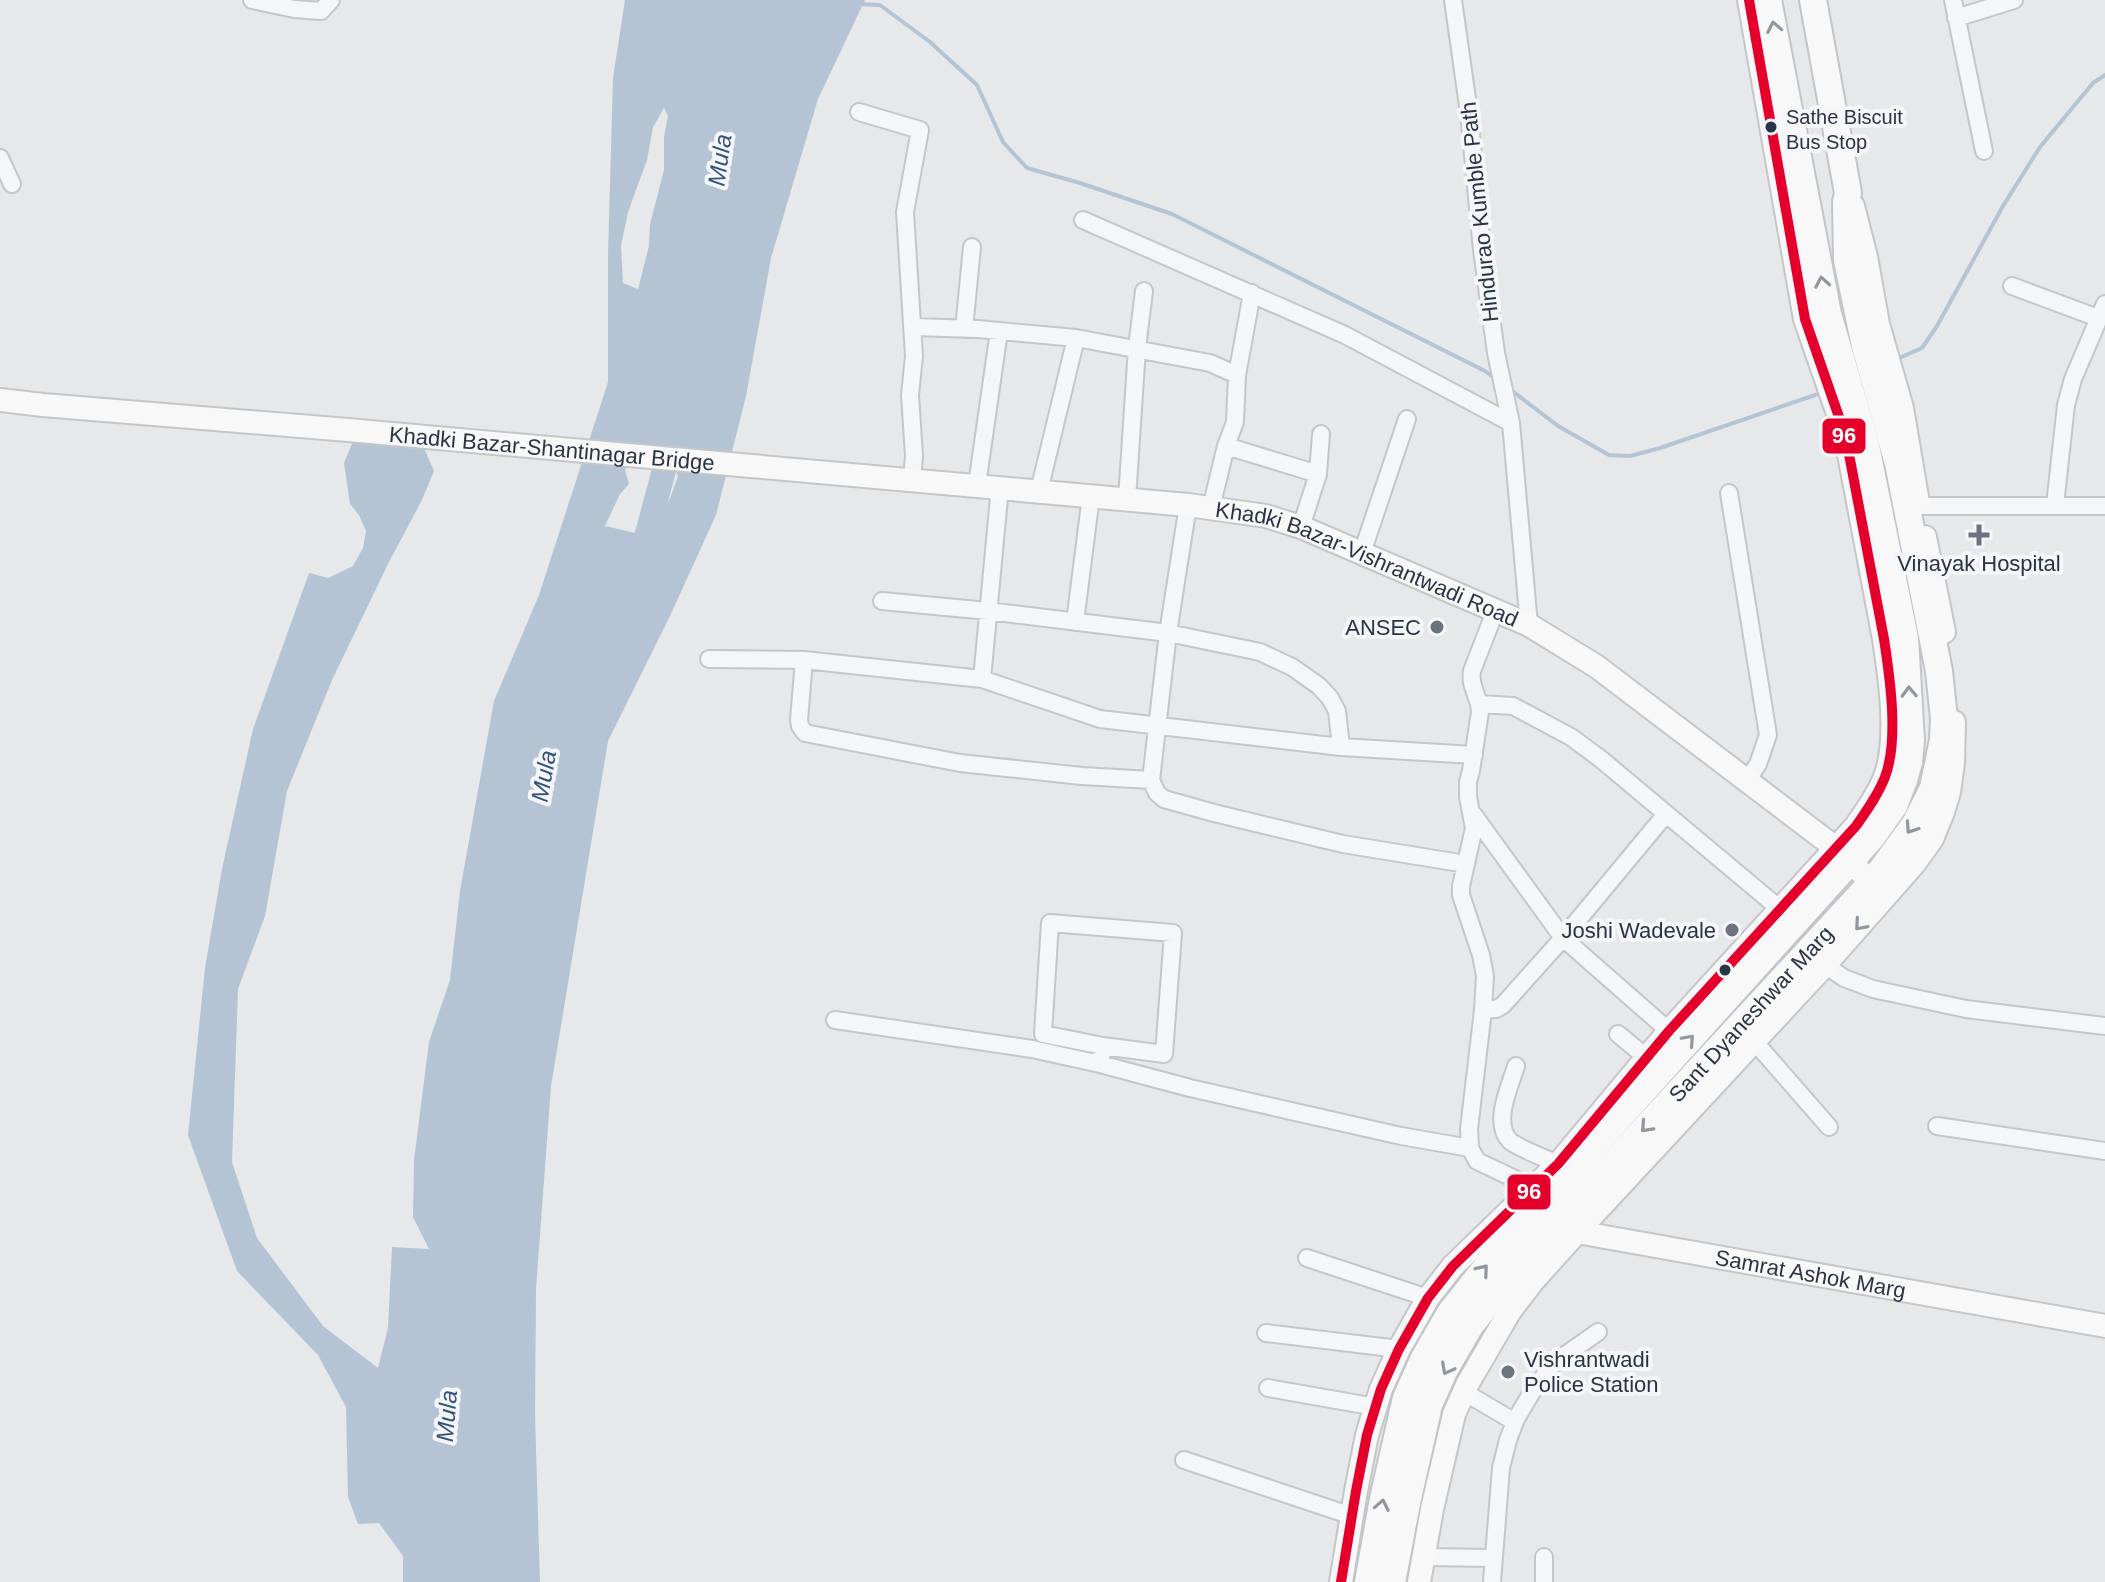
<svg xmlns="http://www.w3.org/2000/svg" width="2105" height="1582" font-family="Helvetica,sans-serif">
  <rect width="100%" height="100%" fill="#e6e8ea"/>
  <path fill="#b4c4d5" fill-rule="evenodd" d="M625,0H865L818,99L771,258L746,396L716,515L670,616L608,741L551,1086L536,1289L535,1414L540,1582H403V1556L379,1523L358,1524L348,1497L346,1407L318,1355L237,1271L188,1135L205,968L222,869L253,729L309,573L328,578L353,566L363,548L366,531L359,515L350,504L344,463L356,434L420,439L434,471L422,500L389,562L332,680L287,791L265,916L238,989L232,1162L257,1238L323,1326L378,1368L388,1328L392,1247L429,1249L413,1217L414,1160L429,1042L450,980L460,891L494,701L539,595L608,382V254L613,78ZM664,108L668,116L664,137V170L650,224L649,246L638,289L623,283L621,246L628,212L647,160L653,127ZM638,453H669L678,476L671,496L661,517L640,534L605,526L620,494L629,484L625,470Z"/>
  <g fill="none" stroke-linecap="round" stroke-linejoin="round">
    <path stroke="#b4c4d5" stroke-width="4" d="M858,4L880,5L930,42L977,85L1003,142L1027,168L1080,183L1172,214L1485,371L1497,380
      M1897,359L1922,348L1937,326L2003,206L2040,147L2093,83L2105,75
      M1511,390L1558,426L1609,455L1630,456L1660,448L1824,392"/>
    <path stroke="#b4c4d5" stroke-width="24" d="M636,554L646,537L673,437"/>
    <g stroke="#c4c6c8" stroke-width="20">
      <path id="street" d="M252,0L294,9L321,11L331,0
        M1453,0L1469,113L1482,250L1496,353L1511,423L1529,625
        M1953,0L1984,151
        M1956,18L2014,0
        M859,112L920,130L905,212L914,356L910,395L914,456L912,479
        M0,158L12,184
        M1083,220L1345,335L1511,423
        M2012,286L2098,318
        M913,327L978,329L1076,338L1210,363L1237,375
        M964,329L972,247
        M1226,446L1318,474
        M977,485L999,331
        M1039,491L1076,338
        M1729,493L1768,735L1758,764L1747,781
        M1127,499L1137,348L1144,291
        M2055,505L2066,405L2073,379L2105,304
        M1919,506H2105
        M1211,508L1226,446L1235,422L1237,375L1252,293
        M1301,527L1318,474L1321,434
        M1362,553L1407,419
        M882,601L988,611L1168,633L1260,652L1292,667L1319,686L1330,698L1337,711L1341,747
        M1496,609L1472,671C1469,687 1480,697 1480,712L1471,771L1468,782V797L1474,828L1461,886V895L1481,955L1485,976L1483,1010L1469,1129L1470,1148L1477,1161L1534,1188
        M1075,622L1091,496
        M709,659L804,660L982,679L1100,719L1341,747L1474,755
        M804,660L799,720L800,726L805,733L960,763L1082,776L1151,780L1157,793L1164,799L1214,813L1343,844L1466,864
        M982,679L1000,487
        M1480,704L1513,706L1571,737L1602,760L1780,909
        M1151,780L1168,633L1188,505
        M1473,814L1563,938L1669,1031
        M1825,965L1844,978L1873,989L1966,1009L2105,1026
        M1483,1010L1496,1009L1503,1005L1563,938L1666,814
        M835,1020L1032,1049L1100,1064L1190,1088L1401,1136L1470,1148
        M1618,1034L1647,1058
        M1754,1041L1829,1127
        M1100,1064L1103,1046L1043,1034L1050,923L1173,933L1164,1054L1103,1046
        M1516,1066C1510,1086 1492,1123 1510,1141C1518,1148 1547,1159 1558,1164
        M1937,1126L2105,1151
        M1307,1258L1428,1298
        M1266,1333L1399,1349
        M1268,1388L1376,1407
        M1464,1392L1515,1422
        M1184,1460L1352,1516
        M1423,1557L1493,1558
        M1492,1582L1501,1468L1508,1440L1516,1419L1532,1392L1554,1363L1598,1332
        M1544,1582V1557"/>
    </g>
    <g stroke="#c4c6c8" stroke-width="26">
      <g id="secondary">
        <path d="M1849,203L1853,206L1866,257L1878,324L1902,408L1918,503"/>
        <path id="s1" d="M0,400L43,405L348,430L1188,505L1266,516L1301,527L1529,625L1596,666L1837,849L1863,874L1888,892"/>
        <path d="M1925,537L1944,632"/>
        <path id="s2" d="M1568,1223L1577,1232L2105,1326"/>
        <path d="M1341,1582L1356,1491L1367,1435L1381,1389L1399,1349L1428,1298L1453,1266L1558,1164L1669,1031L1856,826C1867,810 1878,795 1885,777C1899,740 1890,678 1884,639L1848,449L1839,417L1805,319L1749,0"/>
        <path d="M1419,1582L1432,1509L1454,1414L1468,1383L1510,1311L1533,1281L1577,1232L1825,965L1914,864L1932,839L1943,812L1949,792L1953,763L1954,722"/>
      </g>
    </g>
    <g stroke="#c2c5c8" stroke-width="30">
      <g id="primary">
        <path d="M1368,1582L1383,1499L1406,1398L1423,1360L1450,1313L1499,1251L1872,837L1894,806L1904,780L1909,762L1911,741L1905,638L1865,441L1828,314L1768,0"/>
        <path id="s3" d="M1392,1582L1407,1503L1429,1405L1444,1371L1470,1326L1517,1267L1874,880L1915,824L1933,788L1943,740L1944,719L1939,671L1898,463L1865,346L1847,260L1846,202L1848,193L1813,0"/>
      </g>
    </g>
    <use href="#street" stroke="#f5f6f7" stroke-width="16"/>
    <use href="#secondary" stroke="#f8f8f8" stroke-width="22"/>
    <use href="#primary" stroke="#f8f8f8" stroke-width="26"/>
    <g stroke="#f4f6f9" stroke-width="16">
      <path id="bus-1" d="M1341,1582L1356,1491L1367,1435L1381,1389L1399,1349L1428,1298L1453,1266L1558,1164L1669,1031L1856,826C1867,810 1878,795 1885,777C1899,740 1890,678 1884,639L1848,449L1839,417L1805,319L1749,0"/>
    </g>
    <use href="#bus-1" stroke="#e4002b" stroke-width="10"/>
  </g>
  <defs><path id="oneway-chevron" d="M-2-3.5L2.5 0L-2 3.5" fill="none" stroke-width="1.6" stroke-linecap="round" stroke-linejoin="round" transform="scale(2)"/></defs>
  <g stroke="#92969e">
    <use href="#oneway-chevron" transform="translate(1774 27) rotate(-101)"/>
    <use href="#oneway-chevron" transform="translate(1822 282) rotate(-100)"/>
    <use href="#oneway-chevron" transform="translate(1909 692) rotate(-92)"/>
    <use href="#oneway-chevron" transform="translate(1911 828) rotate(124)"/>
    <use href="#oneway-chevron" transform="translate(1860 925) rotate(131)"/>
    <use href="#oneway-chevron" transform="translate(1689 1040) rotate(-48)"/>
    <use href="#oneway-chevron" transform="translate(1646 1127) rotate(133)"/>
    <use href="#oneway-chevron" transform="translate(1483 1270) rotate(-50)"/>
    <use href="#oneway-chevron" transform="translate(1447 1369) rotate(118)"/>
    <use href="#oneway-chevron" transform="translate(1382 1505) rotate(-79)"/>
  </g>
  <g fill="#2b3445" stroke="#f4f6f9" stroke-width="3">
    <circle cx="1771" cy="127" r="7"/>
    <circle cx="1725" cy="970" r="7"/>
  </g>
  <g fill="#6c737f" stroke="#f4f6f9" stroke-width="3">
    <path d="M1975 523h8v8h8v8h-8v8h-8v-8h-8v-8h8z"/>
    <circle cx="1437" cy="627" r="8"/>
    <circle cx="1732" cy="930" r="8"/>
    <circle cx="1508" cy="1372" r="8"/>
  </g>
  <g text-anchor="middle" stroke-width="8" stroke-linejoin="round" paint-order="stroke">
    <g font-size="20" fill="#2b3445" stroke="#f4f6f9" text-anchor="start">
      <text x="1786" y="124">Sathe Biscuit<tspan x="1786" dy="25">Bus Stop</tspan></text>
    </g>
    <g font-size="22" fill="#2b3445" stroke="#f4f6f9">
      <text transform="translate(1479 212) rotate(-96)" y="8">Hindurao Kumble Path</text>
      <text dy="8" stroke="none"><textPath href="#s1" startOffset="554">Khadki Bazar-Shantinagar Bridge</textPath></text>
      <text dy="8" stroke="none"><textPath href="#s1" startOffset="1382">Khadki Bazar-Vishrantwadi Road</textPath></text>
      <text dy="8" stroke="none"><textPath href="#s3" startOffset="690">Sant Dyaneshwar Marg</textPath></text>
      <text dy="8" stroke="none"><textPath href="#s2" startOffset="250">Samrat Ashok Marg</textPath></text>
    </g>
    <g font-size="22" fill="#2b3445" stroke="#f4f6f9" text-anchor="end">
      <text x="1979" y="571" text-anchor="middle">Vinayak Hospital</text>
      <text x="1421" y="635">ANSEC</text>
      <text x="1716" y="938">Joshi Wadevale</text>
      <text x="1524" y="1367" text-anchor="start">Vishrantwadi<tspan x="1524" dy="25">Police Station</tspan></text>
    </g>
    <g font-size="24" font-style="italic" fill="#34527a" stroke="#f4f6f9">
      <text transform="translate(720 160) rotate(-82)" y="8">Mula</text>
      <text transform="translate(544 776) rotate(-80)" y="8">Mula</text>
      <text transform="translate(447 1416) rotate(-85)" y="8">Mula</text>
    </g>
  </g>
  <g stroke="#f4f6f9" stroke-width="3">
    <rect x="1821" y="417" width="46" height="38" rx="8" fill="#e4002b"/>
    <rect x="1506" y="1173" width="46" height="38" rx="8" fill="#e4002b"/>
  </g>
  <g font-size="22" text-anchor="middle" font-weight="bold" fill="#fff">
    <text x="1844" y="443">96</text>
    <text x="1529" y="1199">96</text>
  </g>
</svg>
